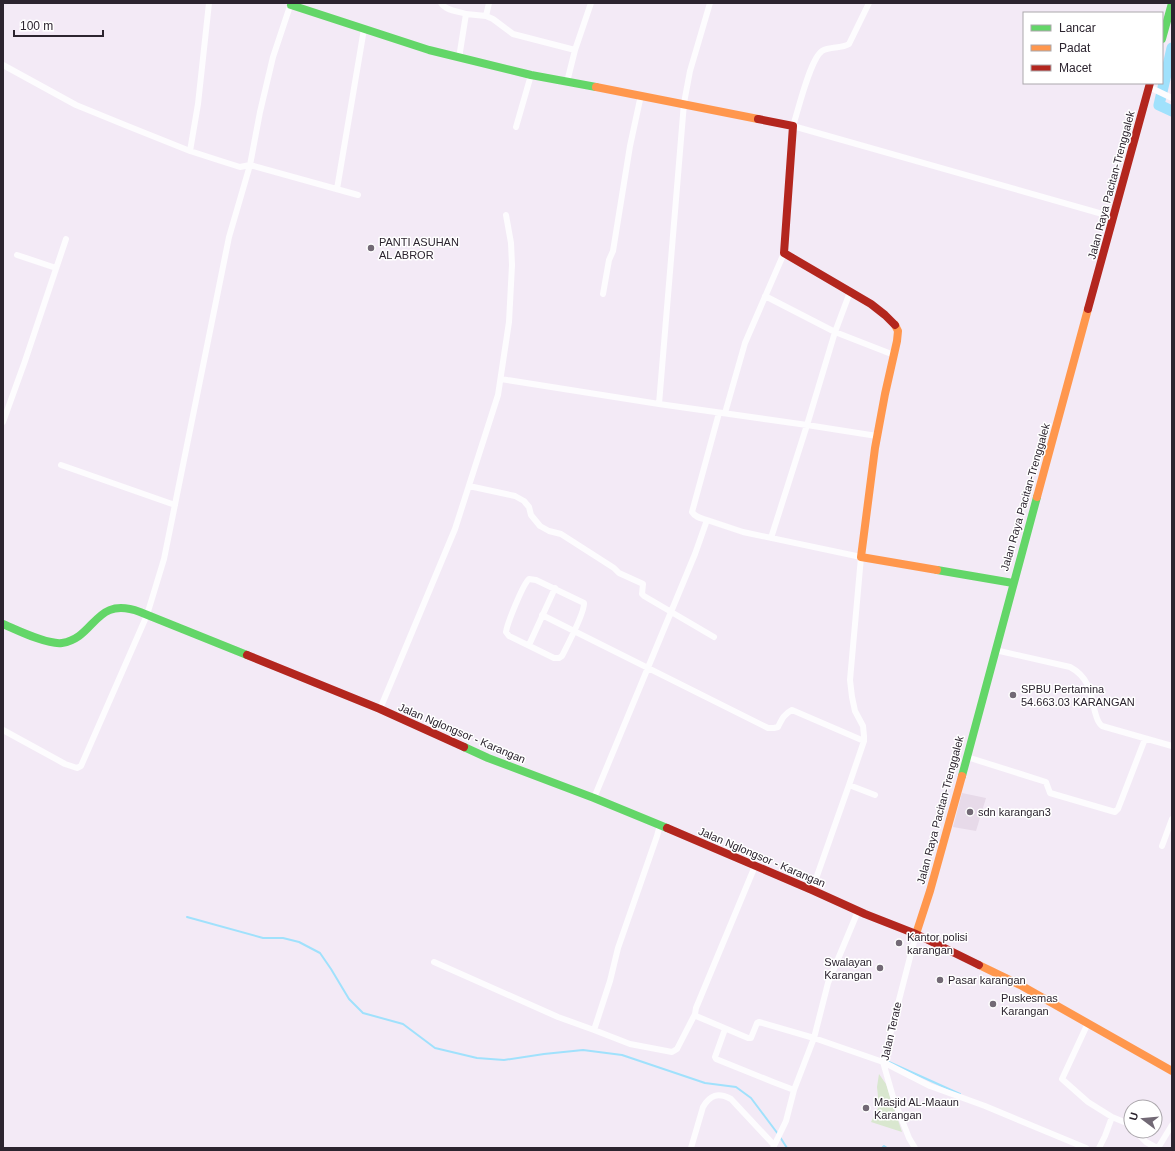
<svg xmlns="http://www.w3.org/2000/svg" width="1175" height="1151" font-family="Arial,sans-serif">
  <rect width="100%" height="100%" fill="#f3eaf6"/>
  <path fill="#e7dae9" d="M962,793L986,798L976,831L953,827Z"/>
  <path fill="#d9e7cf" d="M879,1074L886,1084L902,1132L871,1122L879,1106L877,1087Z"/>
  <g fill="none" stroke-linecap="round" stroke-linejoin="round">
    <path stroke="#a0e1fc" stroke-width="2" d="M187,917L263,938H283L299,942L320,953L331,969L349,999L363,1013L403,1024L435,1048L477,1058L504,1060L544,1054L583,1050L622,1055L705,1083L736,1087L751,1098L778,1134
      M889,1062L960,1094
      M780,1137L787,1148
      M882,1148L884,1146L887,1148"/>
    <path stroke="#a0e1fc" stroke-width="11" d="M1172,48L1159,105L1172,111"/>
    <path stroke="#fdfcfe" stroke-width="6" d="M441,3C446,11 458,11 466,14L459,58
      M869,3L849,44C841,49 830,46 822,51C810,59 798,111 793,126L1113,217
      M466,14L486,16L493,19L513,34L575,50
      M486,16L489,3
      M3,65L76,105L125,125L190,151L221,161L240,167L250,165L358,195
      M567,82L575,50L591,3
      M1149,87L1172,98
      M516,127L531,75
      M190,151L198,104L209,3
      M337,189L364,29
      M17,255L56,268
      M603,294L609,260L613,251L630,146L641,95
      M765,296L835,332L850,292
      M501,379L659,404L807,425L877,436
      M659,404L684,103L690,71L710,3
      M725,413L745,343L784,253
      M3,422L25,361L66,239
      M61,465L175,505
      M469,486L515,496L524,501L529,507L531,515L540,526L549,531L561,534L614,568L619,573L641,583L643,584L642,594L644,596L714,637
      M707,520C701,518 696,518 692,512L719,413
      M771,538L807,425L835,332L894,355
      M529,579L536,580L584,603C585,612 567,646 562,656L559,658H554L509,636L506,632C507,624 523,584 529,579Z
      M542,615L768,728H774L778,727C782,719 784,714 792,710L864,741
      M529,645L555,588
      M995,650L1070,667C1089,677 1091,693 1095,712C1097,718 1097,722 1102,726L1172,746
      M380,709L455,529L498,395L509,322L512,265L511,243L506,215
      M3,730L65,764L77,768L81,766L147,615L164,559L229,237L250,165L260,112L273,57L291,3
      M967,757L1046,782L1050,793L1115,812L1118,809L1145,739
      M849,785L875,795
      M594,798L695,554L707,520L743,532L861,557L850,680L852,697L855,711L863,726L864,736V741L849,785L812,890
      M1162,846L1172,819
      M755,866L696,1008L695,1014L696,1016L748,1038H751L757,1023L759,1022L814,1038L883,1062L930,1086L985,1106L1086,1148
      M434,962L558,1017L594,1030L610,981L618,948L657,836L660,825
      M1088,1023L1062,1079L1088,1102L1112,1117L1129,1124L1131,1127
      M725,1029L715,1057L716,1059L773,1082L794,1090
      M594,1030L630,1044L672,1052L677,1049L695,1014
      M1135,1131L1146,1142L1157,1148
      M691,1148L703,1107C710,1095 718,1092 731,1099L774,1145
      M773,1148L786,1121L794,1090L814,1038L828,983L858,911
      M915,1148L909,1138L893,1097L883,1062L916,934
      M1099,1148L1105,1136L1112,1117
      M1158,1148L1172,1125"/>
    <path stroke="#63d668" stroke-width="8" d="M291,5L429,50L531,75L596,87
      M1162,39L1172,3
      M937,570L1013,583
      M3,624C17,630 47,645 62,643C96,638 94,595 140,612L247,655
      M464,747L488,758L594,798L667,828
      M962,776L1037,497"/>
    <path stroke="#ff974d" stroke-width="8" d="M596,87L758,119
      M895,325L898,331L897,341L885,394L875,448L861,557L937,570
      M1037,497L1088,309
      M916,934L930,891L962,776
      M979,965L1022,986L1172,1071"/>
    <path stroke="#b3261e" stroke-width="8" d="M758,119L793,126L784,253L871,304L885,315L895,325
      M1088,309L1150,83
      M247,655L380,709L464,747
      M667,828L812,890L865,914L916,934L979,965"/>
  </g>
  <g fill="#726975" stroke="#fff" stroke-width="1.5">
    <circle cx="371" cy="248" r="4"/>
    <circle cx="1013" cy="695" r="4"/>
    <circle cx="970" cy="812" r="4"/>
    <circle cx="899" cy="943" r="4"/>
    <circle cx="880" cy="968" r="4"/>
    <circle cx="940" cy="980" r="4"/>
    <circle cx="993" cy="1004" r="4"/>
    <circle cx="866" cy="1108" r="4"/>
  </g>
  <g text-anchor="middle" stroke-width="3" stroke-linejoin="round" paint-order="stroke">
    <g font-size="11" fill="#2c242f" stroke="#fff">
      <text transform="translate(1111 185) rotate(-75)" y="4">Jalan Raya Pacitan-Trenggalek</text>
      <text transform="translate(1025 497) rotate(-74)" y="4">Jalan Raya Pacitan-Trenggalek</text>
      <text transform="translate(462 733) rotate(23)" y="4">Jalan Nglongsor - Karangan</text>
      <text transform="translate(940 810) rotate(-75)" y="4">Jalan Raya Pacitan-Trenggalek</text>
      <text transform="translate(762 857) rotate(23)" y="4">Jalan Nglongsor - Karangan</text>
      <text transform="translate(891 1031) rotate(-77)" y="4">Jalan Terate</text>
    </g>
    <g font-size="11" fill="#2c242f" stroke="#fff" text-anchor="start">
      <text x="379" y="246">PANTI ASUHAN<tspan x="379" dy="13">AL ABROR</tspan></text>
      <text x="1021" y="693">SPBU Pertamina<tspan x="1021" dy="13">54.663.03 KARANGAN</tspan></text>
      <text x="978" y="816">sdn karangan3</text>
      <text x="907" y="941">Kantor polisi<tspan x="907" dy="13">karangan</tspan></text>
      <text x="872" y="966" text-anchor="end">Swalayan<tspan x="872" dy="13">Karangan</tspan></text>
      <text x="948" y="984">Pasar karangan</text>
      <text x="1001" y="1002">Puskesmas<tspan x="1001" dy="13">Karangan</tspan></text>
      <text x="874" y="1106">Masjid AL-Maaun<tspan x="874" dy="13">Karangan</tspan></text>
    </g>
  </g>
  <rect width="1175" height="1151" fill="none" stroke="#2c242f" stroke-width="8"/>
  <rect x="1023" y="12" width="140" height="72" fill="#ffffff" stroke="#aba7ac"/>
  <rect x="1031" y="25" width="20" height="6" fill="#63d668" stroke="#aba7ac"/>
  <text x="1059" y="32" font-size="12" fill="#2c242f">Lancar</text>
  <rect x="1031" y="45" width="20" height="6" fill="#ff974d" stroke="#aba7ac"/>
  <text x="1059" y="52" font-size="12" fill="#2c242f">Padat</text>
  <rect x="1031" y="65" width="20" height="6" fill="#b3261e" stroke="#aba7ac"/>
  <text x="1059" y="72" font-size="12" fill="#2c242f">Macet</text>
  <g transform="translate(1143 1119) rotate(286)"><circle r="19" fill="#ffffff" stroke="#aba7ac"/>
  <path d="M0-3L7 15L0 10L-7 15Z" fill="#726975"/>
  <text y="-6" font-size="11" font-weight="bold" text-anchor="middle" fill="#2c242f">U</text>
  </g>
  <path d="M14 30v6h89v-6" fill="none" stroke="#2c242f" stroke-width="2"/>
  <text x="20" y="30" font-size="12" fill="#2c242f" stroke="#ffffff" stroke-width="3" paint-order="stroke">100 m</text>
</svg>
